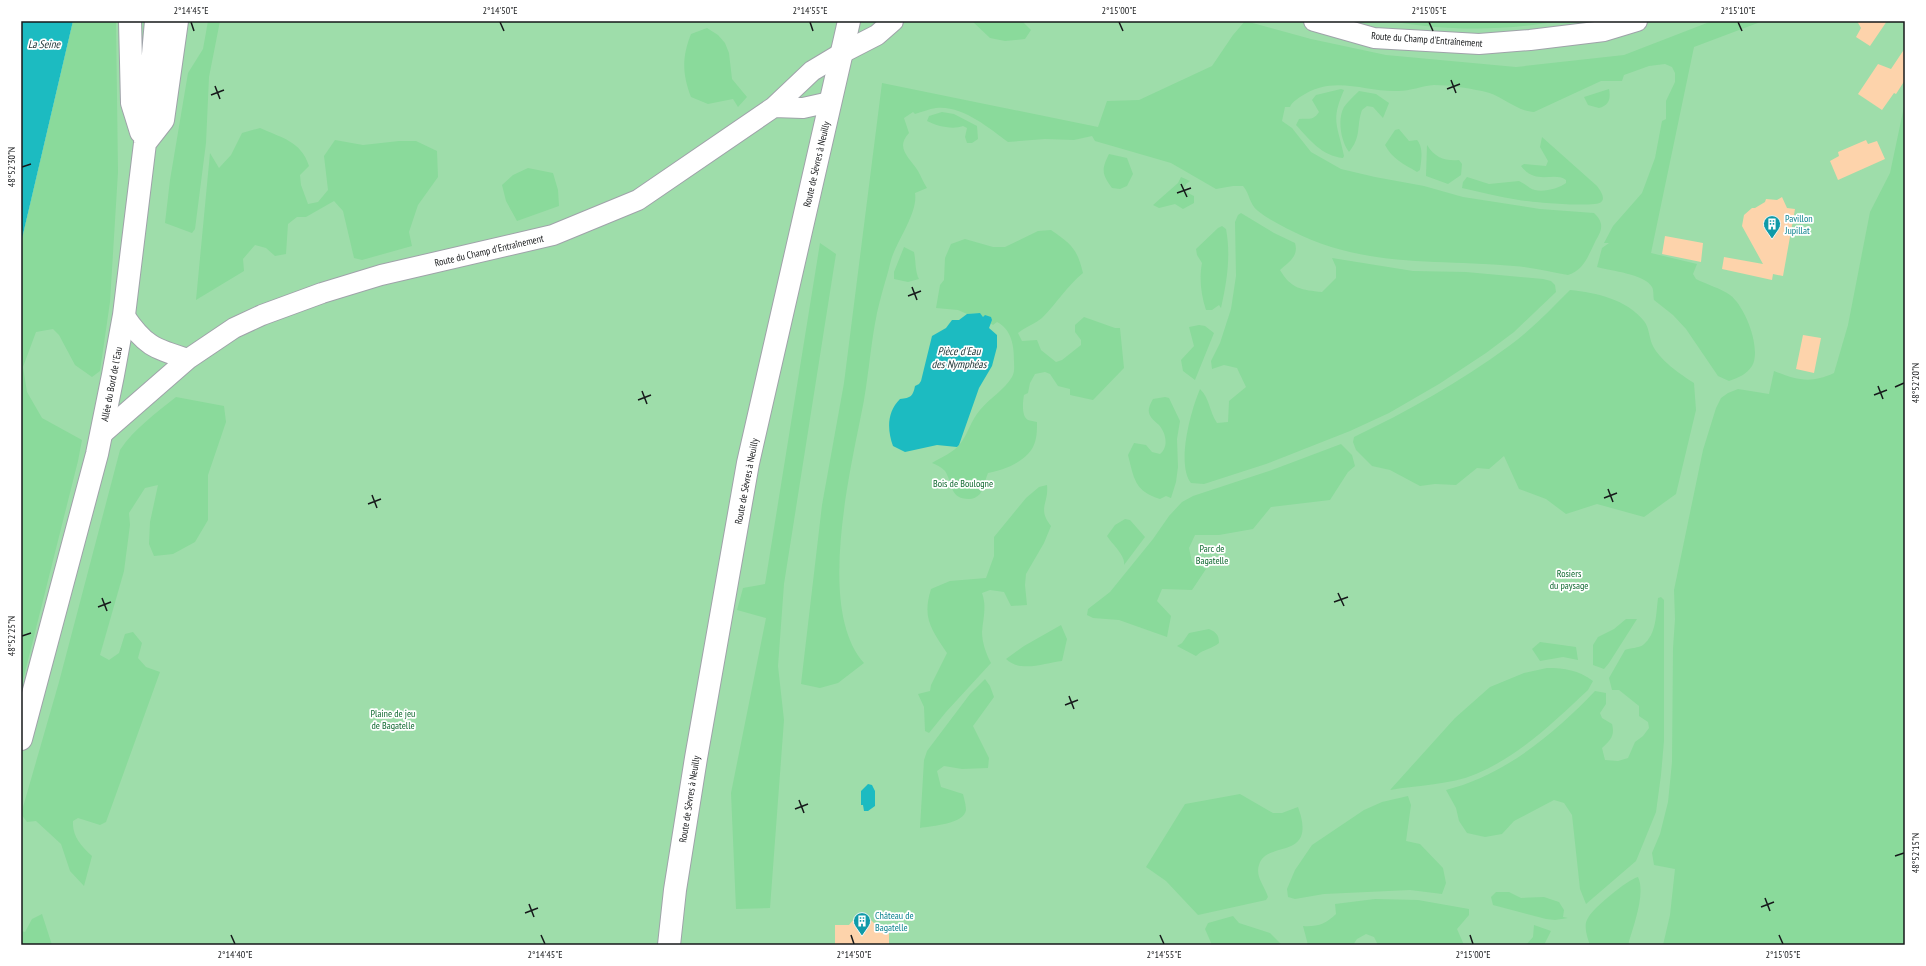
<svg xmlns="http://www.w3.org/2000/svg" width="1926" height="966" font-family="'PT Sans Narrow',sans-serif">
  <rect width="100%" height="100%" fill="#f8fbff"/>
  <path fill="#9eddaa" d="M73,21H1905V945H21V243Z"/>
  <path fill="#8ada9b" d="M73,21H116L118,172L110,302L100,371L92,377L75,365L59,335L53,329L36,332L23,367L27,392L42,418L82,440L78,461L21,688V243Z
    M208,21H220L209,77L206,143L195,229L192,233L165,223L170,180L188,73L203,49Z
    M972,21H1022L1031,30L1025,39L1005,41L990,38Z
    M1245,21L1311,39L1386,55L1516,67L1624,55L1712,21H1763L1694,47L1651,253L1697,264L1693,274L1696,279C1706,284 1722,289 1730,295C1745,306 1762,349 1752,366C1747,374 1738,378 1729,381L1718,376L1686,329L1673,315L1654,300C1653,296 1654,291 1652,287C1645,274 1611,271 1597,267L1602,248L1609,243H1604L1613,226L1642,193L1655,158L1662,121L1666,119V101L1675,82V73L1672,67L1665,64L1649,66L1624,75L1622,81H1601L1534,112C1515,111 1501,94 1482,91C1467,88 1449,85 1434,85C1422,86 1410,91 1398,91C1363,92 1334,74 1300,97C1296,100 1292,102 1290,107H1285L1282,121L1292,128L1311,152L1341,169L1375,177L1424,186L1463,197L1540,209L1594,213C1597,216 1600,219 1601,224C1602,231 1598,236 1595,242C1588,256 1584,270 1568,275C1550,272 1532,267 1514,266C1435,259 1365,268 1292,231C1280,225 1268,219 1258,211C1249,204 1250,194 1243,186H1233L1216,189L1171,163L1095,141L1092,136L1074,140L1045,139L1008,142C989,128 962,105 936,108C929,109 922,112 915,114L913,112L904,118L909,133C895,148 909,157 918,171C921,176 923,182 927,188L915,193C918,210 901,235 894,252C891,258 890,265 888,272C884,286 880,299 877,313C871,342 869,371 864,400C852,465 815,608 864,663L838,683L820,688L801,684L822,505L844,383L882,83L1098,127L1107,101L1139,100L1212,66L1233,35Z
    M1390,21H1560C1505,31 1444,31 1390,21Z
    M707,28L718,35L725,43L729,53L732,79L747,97L738,107L733,99L708,104L691,97C682,73 682,57 691,34Z
    M1341,89L1344,90C1330,122 1338,125 1344,156L1343,158C1322,156 1310,140 1296,125L1299,119C1309,118 1313,121 1319,112L1312,100L1316,95Z
    M1609,89C1611,99 1609,105 1599,108L1588,105L1584,97Z
    M1359,91L1376,94L1389,103L1383,118L1373,107L1367,106L1362,110C1356,127 1362,136 1349,152C1341,142 1337,119 1344,107C1348,101 1354,96 1359,91Z
    M1905,102V945H1663L1670,915L1675,869L1654,865L1652,853L1660,834L1668,802L1672,762L1673,648L1675,619L1674,590L1703,450L1716,408L1721,398L1728,393L1738,389L1769,394L1774,371C1797,380 1810,384 1834,373L1848,325L1870,212L1890,173Z
    M942,112L954,114L977,126L978,139L972,143H967L965,137L967,128L963,126C952,130 937,126 927,121L929,116Z
    M260,128C282,138 301,141 309,166L300,175L301,185L308,204L318,202L328,190L324,156L335,140L363,145L399,141H416L437,151L438,177L418,205L409,232L412,246L362,260L354,258L343,211L334,201L306,217H297L288,224L286,254L275,256L266,248L255,245L243,259L244,271L196,300L210,153L219,168L231,155L242,133Z
    M1399,129L1409,141L1417,140C1424,148 1421,161 1420,170L1417,172C1404,164 1392,159 1385,145L1395,130Z
    M1542,137L1597,186C1600,190 1606,198 1601,202C1596,208 1530,202 1519,200C1500,197 1481,192 1462,188L1463,182L1467,177L1489,184L1519,181C1523,183 1526,185 1530,188C1539,194 1558,189 1566,183V180C1554,171 1536,186 1521,166L1524,164L1546,166L1548,161L1540,147Z
    M1427,145C1435,158 1445,161 1459,160L1462,164L1461,175L1448,184L1426,176Z
    M1109,154L1127,158L1133,174L1127,186L1120,189L1112,188C1102,174 1101,170 1109,154Z
    M528,168L553,173L558,190L559,206L517,221L506,201L502,185L513,175Z
    M1181,177L1190,181L1186,184L1184,189L1188,193L1194,196V203L1183,209L1175,204L1159,208L1153,205L1178,183Z
    M1241,213L1274,233L1295,243C1299,256 1289,262 1280,270C1291,289 1302,290 1322,292L1336,278V267L1332,258L1413,271L1466,272L1543,279L1551,281L1555,285L1556,292L1514,332L1486,353L1439,384L1389,413L1350,431L1266,464L1204,484L1191,483C1176,464 1191,410 1200,389C1210,399 1209,411 1217,423L1228,422L1229,401L1246,387L1237,368L1224,365L1212,369L1211,361L1220,343L1231,309L1236,276L1235,222L1238,215Z
    M1222,226L1226,229C1231,255 1227,282 1221,308L1219,305L1212,310H1206C1201,295 1199,278 1202,263L1197,255L1196,249L1218,228Z
    M1051,230C1071,244 1077,248 1083,273C1067,286 1057,303 1042,318C1035,324 1025,327 1018,333L1022,341L1037,340L1041,350L1056,362L1062,360L1081,345V340L1075,332V325L1084,317L1115,328H1120L1124,368L1093,400L1070,395V389L1058,386L1050,374L1045,372L1035,374L1030,383L1028,393L1024,395C1023,400 1021,417 1028,420C1030,421 1034,421 1037,422C1037,431 1037,439 1033,447C1025,462 1004,470 988,473C985,480 984,488 980,494C977,497 973,499 969,499C949,499 953,483 945,471C941,467 937,465 932,463C940,458 954,452 960,444C968,434 971,420 980,410C990,398 1004,390 1012,377C1015,372 1014,366 1014,361C1014,346 1012,330 997,322L993,325L990,323L992,320L983,317L979,313L967,314L958,310L936,308L940,285L944,280L945,258L951,244L965,239L993,247H1005L1038,231Z
    M820,243L836,254L784,584L778,666L784,720L770,908L736,909L731,793L766,618L737,610L743,588L765,584Z
    M904,247L914,252C916,261 915,272 919,279L908,282L894,279V272Z
    M1570,290C1597,293 1626,299 1644,321C1649,327 1649,337 1652,344C1659,360 1680,374 1694,383L1696,410L1676,494L1644,517L1597,504L1566,514L1546,499L1519,489L1504,456L1489,469L1477,468L1456,485L1435,484L1420,486L1390,470L1372,466L1356,450L1353,442L1354,437C1408,411 1460,382 1509,346C1531,330 1551,309 1570,290Z
    M1199,325L1205,326L1214,333L1195,380L1183,371L1181,360L1194,346L1189,327Z
    M176,397L224,406L226,422L208,475V520L195,542L173,554L154,556L149,544L150,522L158,485L145,488L129,513L130,525L124,571L100,655L109,660L119,653L125,634L133,632L142,643L138,658L146,667L160,672L106,822L100,825L78,818L73,821C72,836 81,846 92,856L84,886L70,871L61,844L36,821L27,822L21,814L59,682L120,450C134,429 156,413 176,397Z
    M1165,397L1169,398L1180,421L1177,439L1178,467L1176,482L1171,498L1166,496L1160,499C1134,491 1134,478 1128,455L1134,443L1146,445L1152,452L1160,454C1169,447 1166,433 1159,425C1149,417 1145,412 1153,399Z
    M1341,444L1352,455L1355,466L1348,472L1330,500L1271,507L1253,529L1219,535H1195L1189,548L1192,562L1206,569L1192,590L1162,589L1157,601L1171,616L1167,637L1119,620L1093,618L1087,615L1088,609L1110,592L1153,539L1169,516L1182,502L1193,496L1269,471Z
    M1047,485C1049,504 1037,508 1051,526L1044,543L1026,574L1025,585L1027,605L1011,606L1004,592L990,590L982,593C987,607 983,618 982,632C982,642 986,654 991,663L946,712L929,733L925,731L924,707L918,694L930,691L931,685L947,653C931,629 922,618 931,589L950,581L986,578L994,556V537L1026,498L1039,487Z
    M1125,519L1130,520L1145,537L1124,565C1126,556 1112,544 1107,536L1115,525Z
    M1661,597L1664,600V741L1661,775L1656,812L1636,861L1586,904L1580,889L1572,815L1564,803L1554,800L1514,821L1502,834L1485,837L1467,833L1459,821L1456,808L1446,790C1505,775 1554,734 1595,691L1606,693V704L1600,713L1602,718L1612,724C1615,735 1611,740 1602,748L1605,760L1618,761L1628,758L1635,742L1643,736L1649,728L1648,722L1639,716V706L1619,690H1612L1609,678L1625,650C1630,648 1639,648 1643,645C1657,634 1656,613 1658,598Z
    M1626,619H1637L1609,663L1604,669L1593,665V645L1598,637L1614,629Z
    M1061,625L1067,639L1062,661C1045,663 1020,673 1006,659L1024,646Z
    M1209,629C1216,632 1219,635 1219,643C1212,649 1203,649 1196,656L1177,646L1182,643L1189,633Z
    M1540,642L1576,647L1578,660L1563,657L1540,661L1532,649Z
    M1547,668C1565,668 1578,670 1593,681L1588,690C1555,721 1519,756 1476,774C1450,785 1418,785 1390,790L1455,718L1490,687L1524,673Z
    M985,679L990,686L994,697L973,726L989,758L988,768L962,769L944,766L937,771L941,787L963,794C964,798 966,805 966,810C964,824 932,826 920,828L924,760L927,751L970,694Z
    M1240,794L1273,813H1282L1298,807C1318,862 1266,839 1259,865C1255,877 1265,886 1268,897L1266,900L1198,915L1166,881L1146,867L1185,804Z
    M1408,796L1411,805L1406,841L1420,844L1443,868L1446,883L1442,894L1410,890L1324,894L1295,899L1288,897L1287,889L1295,870L1312,845L1364,810L1382,802Z
    M1638,877C1646,894 1633,927 1628,945H1590C1587,937 1583,925 1588,918C1593,908 1627,880 1638,877Z
    M1496,892H1509L1521,898L1544,897L1559,902L1564,910L1563,917L1568,918L1555,920L1546,919L1493,905L1491,897Z
    M1375,899L1418,900L1469,909V915L1457,929L1464,945H1378L1374,937L1366,934L1357,939L1353,945H1308L1303,926C1317,927 1326,924 1336,914L1335,904Z
    M42,914L52,945H21V931L25,932L32,919Z
    M1233,916L1239,923L1270,933L1282,945H1212L1205,929L1208,923Z
    M1534,925L1551,931L1544,945H1526L1533,937Z"/>
  <path fill="#1cbbc1" d="M21,21H73L21,243Z
    M980,313L983,317L985,315L991,317L992,320L989,328L997,335V347L992,366L979,388L959,445L957,447L937,445L905,452L893,446C887,429 887,412 900,399C911,398 913,396 915,386L919,384L921,381L932,336L946,328L952,320H959L967,314Z
    M868,784L872,785L875,791V806L868,811H864L863,805H861V791Z"/>
  <path fill="#fdd3ab" d="M1857,21H1887L1870,46L1856,37L1861,28Z
    M1905,48V80L1896,94L1894,93L1882,110L1858,94L1878,64L1891,69Z
    M1866,140L1868,144L1877,141L1885,159L1838,180L1830,161L1839,156L1838,152Z
    M1782,197L1787,208L1795,209L1783,276L1773,274L1772,280L1722,269L1724,257L1763,264L1742,226L1744,215L1752,208H1755L1765,202L1766,199L1777,200Z
    M1665,236L1703,243L1701,262L1662,254Z
    M1803,335L1821,338L1814,373L1796,369Z
    M862,916L870,919L877,926H889V945H835V925H849L854,919Z"/>
  <g fill="none" stroke-linecap="round" stroke-linejoin="round">
    <g stroke="#9fa3a9" stroke-width="22">
      <path id="minor" d="M1314,21L1374,38L1479,44L1530,40L1604,31L1637,21
        M774,107L803,108L830,102
        M124,315C144,345 154,349 188,359
        M102,434L188,359L234,328L262,315L322,293L381,275L553,235L638,200L774,107L812,71L842,53L877,35L893,21"/>
    </g>
    <g stroke="#9fa3a9" stroke-width="24">
      <path id="tertiary" d="M669,945L675,890L696,758L748,463L849,21"/>
    </g>
    <g stroke="#9fa3a9" stroke-width="24">
      <path id="primary" d="M130,21L132,103L141,132
        M145,143L163,120L177,21
        M21,739L97,454L113,375L124,315L145,143L156,21"/>
    </g>
    <use href="#minor" stroke="#fff" stroke-width="20"/>
    <use href="#tertiary" stroke="#fff" stroke-width="22"/>
    <use href="#primary" stroke="#fff" stroke-width="22"/>
  </g>
  <path fill="none" stroke="#16181a" stroke-width="1.5" d="M191,22L194,31M500,22L504,31M810,22L813,31M1119,22L1123,31M1429,22L1433,31M1738,22L1742,31M1451,80L1456,93M215,86L220,99M1447,89L1460,84M211,95L224,90M22,167L31,164M1181,184L1187,197M1177,193L1191,188M912,287L917,300M908,296L921,291M1878,386L1883,399M1895,387L1904,383M642,391L647,404M1874,395L1887,390M638,400L651,395M1608,489L1613,502M372,495L377,508M1604,498L1617,493M368,504L381,499M1338,593L1344,606M102,598L107,611M1334,602L1348,597M98,607L111,602M22,636L31,633M1069,696L1074,709M1065,705L1078,700M799,800L804,813M795,809L808,804M1895,856L1904,853M1765,898L1770,911M529,904L534,917M1761,907L1774,902M525,913L538,908M231,935L235,944M541,935L545,944M851,935L854,944M1160,935L1164,944M1470,935L1473,944M1779,935L1783,944"/>
  <defs>
    <g id="building-pin" transform="scale(0.9)"><path d="M0 17L-7.5 6A9.5 9.5 0 1 1 7.5 6Z" fill="#0f9aa8" stroke="#fff"/><path d="M-4-6H4V6H1V3H-1V6H-4ZM-2.5-4.3h1.7v1.8h-1.7ZM.8-4.3h1.7v1.8H.8ZM-2.5-1h1.7V.8h-1.7ZM.8-1h1.7V.8H.8Z" fill="#fff"/></g>
  </defs>
  <g fill-rule="evenodd">
    <use href="#building-pin" x="1772" y="224"/>
    <use href="#building-pin" x="862" y="921"/>
  </g>
  <g text-anchor="middle" stroke-width="3.5" stroke-linejoin="round" paint-order="stroke">
    <g font-size="10" fill="#16181a" stroke="#fff">
      <text transform="translate(1427 39) rotate(4)" y="4">Route du Champ d'Entraînement</text>
      <text transform="translate(816 164) rotate(-77)" y="4">Route de Sèvres à Neuilly</text>
      <text transform="translate(489 250) rotate(-13)" y="4">Route du Champ d'Entraînement</text>
      <text transform="translate(111 384) rotate(-79)" y="4">Allée du Bord de l'Eau</text>
      <text transform="translate(746 481) rotate(-79)" y="4">Route de Sèvres à Neuilly</text>
      <text transform="translate(689 799) rotate(-81)" y="4">Route de Sèvres à Neuilly</text>
    </g>
    <g font-size="10" fill="#0d838f" stroke="#fff" text-anchor="start">
      <text x="1785" y="222">Pavillon<tspan x="1785" dy="12">Jupillat</tspan></text>
      <text x="875" y="919">Château de<tspan x="875" dy="12">Bagatelle</tspan></text>
    </g>
    <g font-size="10" fill="#116931" stroke="#fff">
      <text x="963" y="487">Bois de Boulogne</text>
      <text x="1212" y="552">Parc de<tspan x="1212" dy="12">Bagatelle</tspan></text>
      <text x="1569" y="577">Rosiers<tspan x="1569" dy="12">du paysage</tspan></text>
      <text x="393" y="717">Plaine de jeu<tspan x="393" dy="12">de Bagatelle</tspan></text>
    </g>
    <g font-size="11" font-style="italic" fill="#203738" stroke="#fff">
      <text x="44" y="48">La Seine</text>
      <text x="959" y="355">Pièce d'Eau<tspan x="959" dy="13">des Nymphéas</tspan></text>
    </g>
  </g>
  <rect width="1926" height="966" fill="none" stroke="#ffffff" stroke-width="44"/>
  <rect x="22" y="22" width="1882" height="922" fill="none" stroke="#16181a" stroke-width="1.5"/>
  <g font-size="10" text-anchor="middle" fill="#16181a">
    <text x="191" y="14">2°14'45"E</text>
    <text x="500" y="14">2°14'50"E</text>
    <text x="810" y="14">2°14'55"E</text>
    <text x="1119" y="14">2°15'00"E</text>
    <text x="1429" y="14">2°15'05"E</text>
    <text x="1738" y="14">2°15'10"E</text>
    <text transform="translate(11 167) rotate(-90)" y="4">48°52'30"N</text>
    <text transform="translate(1915 383) rotate(-90)" y="4">48°52'20"N</text>
    <text transform="translate(11 636) rotate(-90)" y="4">48°52'25"N</text>
    <text transform="translate(1915 853) rotate(-90)" y="4">48°52'15"N</text>
    <text x="235" y="958">2°14'40"E</text>
    <text x="545" y="958">2°14'45"E</text>
    <text x="854" y="958">2°14'50"E</text>
    <text x="1164" y="958">2°14'55"E</text>
    <text x="1473" y="958">2°15'00"E</text>
    <text x="1783" y="958">2°15'05"E</text>
  </g>
</svg>
